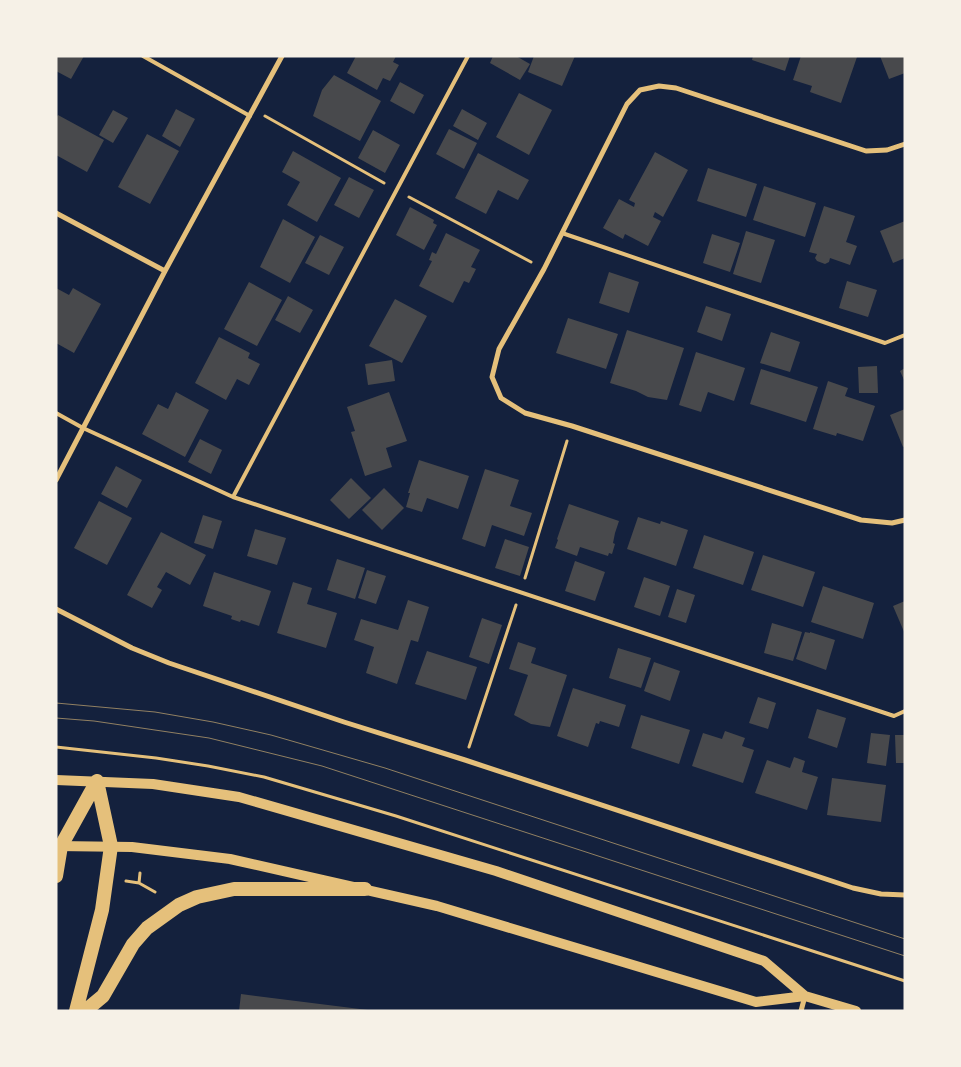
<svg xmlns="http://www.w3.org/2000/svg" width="961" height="1067" font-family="'Work Sans',sans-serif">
  <rect width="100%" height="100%" fill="#14213d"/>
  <path fill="#48494c" d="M56,56H84L71,79L56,71Z
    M356,56H396L393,62L399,65L390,81L383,78L377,90L347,73Z
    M493,56H516L530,64L520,80L490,63Z
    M534,56H575L562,86L528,72Z
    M753,56H790L785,71L752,60Z
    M801,56L857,57L841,103L810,92L812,86L793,80Z
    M880,56H905V73L889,79Z
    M334,75L381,101L360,141L313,116L322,90Z
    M400,82L424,95L414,114L390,101Z
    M519,93L552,110L529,155L496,137Z
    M176,109L195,119L180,147L162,136Z
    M462,109L487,123L478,140L453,126Z
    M113,110L128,118L113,143L99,135Z
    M58,115L104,140L87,172L56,155V118Z
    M449,129L477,143L464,169L436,154Z
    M373,130L400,145L385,173L358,158Z
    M147,134L179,151L150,204L118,187Z
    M293,151L341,178L317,222L287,205L300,182L282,172Z
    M655,152L688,170L663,217L655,212L653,217L661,221L648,246L625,234L623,239L603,228L619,199L634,207L635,203L629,200Z
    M478,153L529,180L518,200L498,190L486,214L455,198Z
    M708,168L757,184L746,217L697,201Z
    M349,177L374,190L359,218L334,205Z
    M764,186L816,203L805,237L753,220Z
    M824,206L855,216L846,242L857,246L850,265L830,258L829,262L825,264L817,261L815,258L817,254L809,252Z
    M410,207L434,220L433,223L437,225L424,250L396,235Z
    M283,219L315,237L290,283L260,267Z
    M905,221V258L893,263L880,231Z
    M746,231L775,240L761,283L733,274Z
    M446,233L480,250L471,267L476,269L469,283L464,281L453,303L419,286L432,261L429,260L432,252L436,254Z
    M712,234L740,243L730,272L703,263Z
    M320,235L344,247L329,275L305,263Z
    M609,272L639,282L629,313L599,303Z
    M847,281L877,290L868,317L839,308Z
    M249,282L282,300L257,346L224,329Z
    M56,288L69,295L73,288L101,304L74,353L56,343Z
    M288,296L313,310L300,333L275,320Z
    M395,299L427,316L402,363L369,346Z
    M706,306L731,314L722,341L697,332Z
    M568,318L618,334L606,369L556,353Z
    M627,330L684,348L667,400L648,397L636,391L610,383Z
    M771,332L800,342L790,372L760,363Z
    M219,337L250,353L248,358L260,364L249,385L237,379L226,400L195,383Z
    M696,352L745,368L734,401L708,392L701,412L679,405Z
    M392,360L395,381L368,385L365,364Z
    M877,366L878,393H859L858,367Z
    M905,368V382L900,371Z
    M761,369L818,387L806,422L750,404Z
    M828,381L848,388L845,396L875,406L863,441L837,433L836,436L813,429Z
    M176,392L209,410L185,457L142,434L158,404L168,409Z
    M389,392L407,441L386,448L392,467L365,476L351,432L355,431L347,407Z
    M905,409V446L903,447L890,415Z
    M200,439L222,450L211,474L188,462Z
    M419,460L469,476L458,509L427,498L422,512L406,507L410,493H408Z
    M116,466L142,480L127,508L101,494Z
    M485,469L519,480L510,506L532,513L524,536L492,525L485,547L462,539Z
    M351,478L371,498L349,519L330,500Z
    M384,488L404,508L382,530L362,510Z
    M99,501L132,518L107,565L74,548Z
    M569,504L619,521L615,533L613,543L615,544L612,554L609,553L608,556L580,547L577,556L555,548L558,540L557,539Z
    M203,515L222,521L213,549L194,543Z
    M638,517L660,524L661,521L688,530L676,566L627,549Z
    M255,529L286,538L277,565L247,556Z
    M161,532L206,555L190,585L166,572L157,587L162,590L152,608L127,595Z
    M704,535L754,552L743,585L693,568Z
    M505,539L529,547L520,576L495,568Z
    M763,555L815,572L803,607L751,590Z
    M337,559L365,568L355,599L327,590Z
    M575,561L605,572L595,601L565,591Z
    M367,570L386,576L376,604L358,598Z
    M214,572L271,591L259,626L241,620L240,622L231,619L232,616L203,606Z
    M644,577L670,586L660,616L634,607Z
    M293,582L312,588L307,604L337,613L326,648L277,633Z
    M823,586L874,603L863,639L811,622Z
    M677,589L695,595L686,623L668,617Z
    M408,600L429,607L418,642L411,640L397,684L366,673L374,647L354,640L361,619L398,630Z
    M905,601V634L893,606Z
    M482,618L502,625L489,664L469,657Z
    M772,623L802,632L793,661L764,653Z
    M805,632L810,633V632L835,640L826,670L796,659Z
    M518,642L536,648L531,663L567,675L550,727L531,724L514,715L528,675L509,669Z
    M618,648L651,658L641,688L609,678Z
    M427,651L477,667L466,700L415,684Z
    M654,662L680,671L670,701L644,691Z
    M573,688L626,705L619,727L600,721L599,724L596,723L588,747L557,736Z
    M758,697L776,703L768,729L749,723Z
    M817,709L846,718L837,748L808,738Z
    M641,715L690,730L679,764L631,748Z
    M725,731L745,738L742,746L754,750L743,783L692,766L703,733L722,739Z
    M871,733L890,735L886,766L867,763Z
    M895,735H905V763H896Z
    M794,757L805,761L802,772L818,777L807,810L755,793L767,760L790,768Z
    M832,778L886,785L881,822L827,815Z
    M241,994L368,1010V1011H239Z"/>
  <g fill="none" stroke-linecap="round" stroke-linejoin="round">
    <path stroke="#e5c07b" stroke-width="3" d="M265,116L384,183
      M409,197L531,262
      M525,578L567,441
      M56,747L156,758L208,766L264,777L396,816L905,981
      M469,747L516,605
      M126,881L139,883L155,892
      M139,883L140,873"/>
    <path stroke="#e5c07b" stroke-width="4" d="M143,56L250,116
      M562,233L885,343L905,335
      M56,413L83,428L233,497L894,716L905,711
      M233,497L468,56"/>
    <path stroke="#e5c07b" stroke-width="5" d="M905,144L887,150L866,151L676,88L659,86L640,90L627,104L544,269L499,349L492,377L501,398L525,413L572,426L861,520L892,523L905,520
      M56,213L165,271
      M56,480L165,271L282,56
      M56,609L132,648L169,663L344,722L465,760L853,888L881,894L905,895
      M801,1011L805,996"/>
    <path stroke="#e5c07b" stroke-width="10" d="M56,780L153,784L239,797L496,871L764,961L805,996L856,1011
      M57,846L132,847L230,859L437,906L756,1002L805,996"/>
    <path stroke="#e5c07b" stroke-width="14" d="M56,876L61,846L97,781
      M76,1011L102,910L111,846L97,781
      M85,1011L103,996L133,944L147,928L179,905L197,897L234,889H365"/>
    <path stroke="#918062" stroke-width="1" d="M56,703L155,712L213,722L271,735L385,768L905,939
      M56,718L94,721L209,738L322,766L905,956"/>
  </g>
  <rect width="961" height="1067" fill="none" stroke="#f6f1e7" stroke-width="115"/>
</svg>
